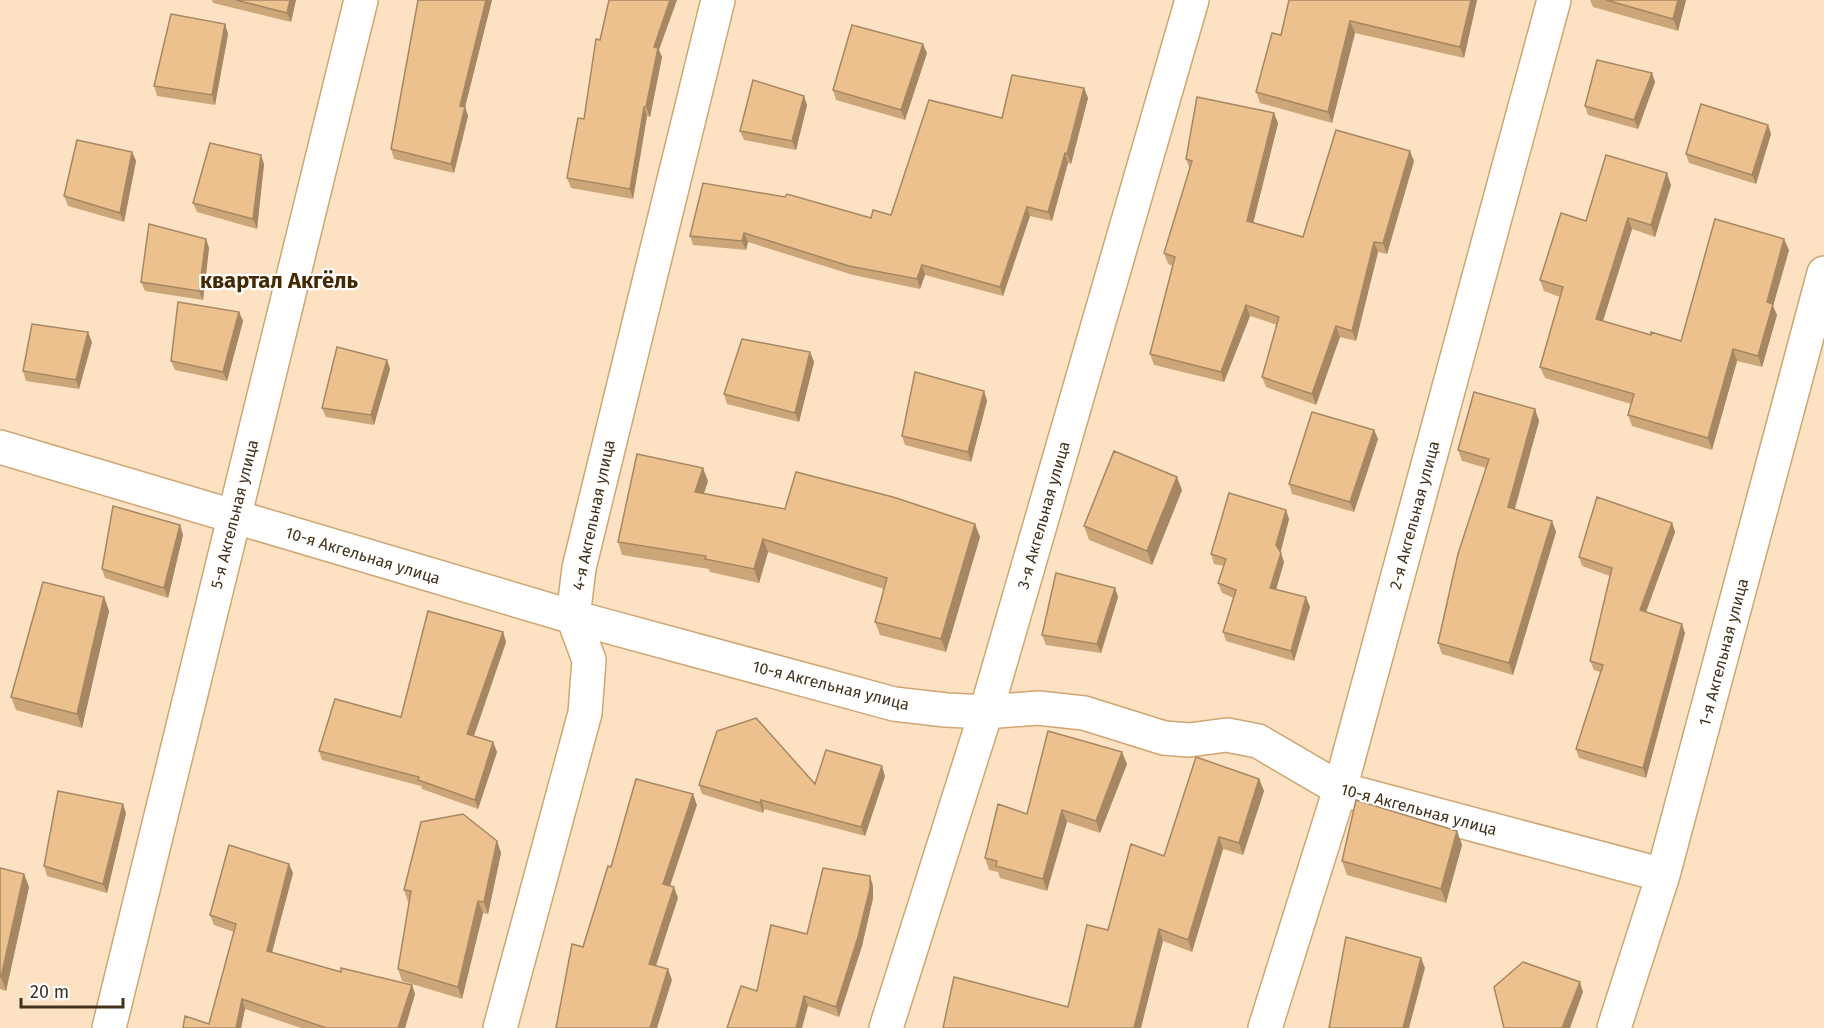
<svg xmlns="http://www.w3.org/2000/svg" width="1824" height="1028" font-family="'Fira Sans',sans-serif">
  <rect width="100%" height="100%" fill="#fce1c2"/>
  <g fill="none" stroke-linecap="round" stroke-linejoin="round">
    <g stroke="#d0a572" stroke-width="36">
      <path id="street" d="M0,447L573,617L894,704L946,710L986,712L1038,708L1084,713L1164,738L1189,740L1227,735L1258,741L1340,789L1663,875
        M109,1028L361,0
        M500,1028L585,713L589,660L573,617L579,568L718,0
        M886,1028L986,712L1192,0
        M1265,1028L1340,789L1554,0
        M1614,1028L1663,875L1824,273"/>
    </g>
    <use href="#street" stroke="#fff" stroke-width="33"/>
  </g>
  <path fill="#cca679" d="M212,0H296L291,22L213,3Z
    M418,0H492L465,107L468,116L454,173L394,159L391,149Z
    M1289,0H1477L1464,58L1355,33L1332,123L1260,103L1256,92L1281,35Z
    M1590,0H1686L1678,31L1593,7Z
    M225,24L228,34L215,105L157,96L154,86Z
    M600,40L659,50L662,57L650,117L647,116L633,199L571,188L567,178L584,119Z
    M927,53L905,120L836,100L833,90Z
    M1655,82L1638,129L1588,115L1585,106Z
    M1084,88L1088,98L1071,164L1068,163L1052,221L1030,216L1003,296L925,275L920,289L853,275L748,242L746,250L693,245L690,236L891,215L1002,118Z
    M807,105L796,150L744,140L740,131Z
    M1278,123L1253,223L1303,237L1414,161L1387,254L1378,252L1356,341L1340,337L1316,405L1266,387L1262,377L1277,325L1250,316L1224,382L1154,365L1150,354L1173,266L1168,264L1164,253L1190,170L1186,159Z
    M1768,125L1771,134L1756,184L1689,163L1686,154Z
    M132,152L136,161L124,222L68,206L64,196Z
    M264,164L257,229L197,212L193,203Z
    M1671,185L1655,237L1632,229L1603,321L1651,335L1681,341L1789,250L1773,306L1777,315L1762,367L1737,361L1712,450L1632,426L1628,415L1631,404L1545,378L1540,367L1560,297L1544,291L1540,280Z
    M206,239L209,248L203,300L145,291L141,282Z
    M239,312L243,321L227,381L175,370L171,361Z
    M92,342L79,389L26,381L23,371Z
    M810,352L814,362L799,422L727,404L724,394Z
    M387,360L390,369L374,425L326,417L322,408Z
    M984,391L987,401L971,462L905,445L902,436Z
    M1535,409L1539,421L1515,509L1552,521L1556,532L1513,675L1442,654L1438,643L1486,468L1462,461L1458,450Z
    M1374,430L1378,439L1354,512L1292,494L1289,484Z
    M708,481L704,493L785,509L975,524L980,537L946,652L880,635L875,622L884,589L768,552L759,583L710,572L709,569L622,555L618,542Z
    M1182,490L1152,565L1089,540L1084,526Z
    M1286,510L1289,519L1280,552L1284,562L1276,589L1306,597L1310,607L1294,661L1226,641L1223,632L1234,598L1222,593L1218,583L1224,566L1214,564L1211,554Z
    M1672,523L1675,532L1646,612L1685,633L1646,778L1579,758L1576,749L1600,672L1594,670L1590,661L1610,576L1582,566L1579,557Z
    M180,525L183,535L168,598L105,578L102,569Z
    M1115,588L1118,597L1101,653L1046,645L1042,635Z
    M104,597L109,611L82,728L16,710L11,697Z
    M503,632L506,642L474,736L493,742L497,752L478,809L422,789L421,786L322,760L319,751L401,717Z
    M1127,764L1100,833L1067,822L1047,891L1000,878L998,872L989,870L985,858L1027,814Z
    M885,776L865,836L764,809L763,813L702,794L699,785L815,784Z
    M1259,779L1264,791L1243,855L1223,849L1192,952L1163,941L1068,1007L1108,930L1164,856Z
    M126,813L107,893L47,876L44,866Z
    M1457,831L1462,845L1446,903L1347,875L1342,861Z
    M497,841L501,853L488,914L483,913L462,999L402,981L398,969L409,902H408L404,890Z
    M0,868L24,874L29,887L6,991L0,989Z
    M293,873L272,952L341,972L412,985L415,994L405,1028H301L245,1009L241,1028H183L209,1024L234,932L214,925L210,915Z
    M873,886V898L862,946L839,1017L808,1006L757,991L807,934Z"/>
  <path fill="#a68763" d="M290,0H296L291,22L287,13Z
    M486,0H492L465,107L468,116L454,173L451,164L460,106Z
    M670,0H677L659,50L662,57L650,117L646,107L654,47Z
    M1471,0H1477L1464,58L1460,47Z
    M1678,0H1686L1678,31L1673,19Z
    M1350,21L1355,33L1332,123L1328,112Z
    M225,24L228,34L215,105L212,95Z
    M923,44L927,53L905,120L901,110Z
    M1652,73L1655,82L1638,129L1634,120Z
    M1084,88L1088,98L1071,164L1067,154Z
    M804,96L807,105L796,150L792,141Z
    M644,107L647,116L633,199L630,189Z
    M1274,113L1278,123L1251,232L1247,221Z
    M1768,125L1771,134L1756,184L1752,175Z
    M1410,151L1414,161L1387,254L1383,243Z
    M132,152L136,161L124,222L120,213Z
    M1065,153L1068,163L1052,221L1048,212Z
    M261,155L264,164L257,229L253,219Z
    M1667,173L1671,185L1655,237L1651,225Z
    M1027,207L1030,216L1003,296L1000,287Z
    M1628,218L1632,229L1600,330L1596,319Z
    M744,233L748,242L746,250L742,241Z
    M206,239L209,248L203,300L199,291Z
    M1784,239L1789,250L1773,306L1777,315L1762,367L1758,356L1767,302Z
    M1374,242L1378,252L1356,341L1352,331Z
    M922,265L925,275L920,289L917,279Z
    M1246,305L1250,316L1224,382L1221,372Z
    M239,312L243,321L227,381L223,372Z
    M1336,326L1340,337L1316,405L1312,394Z
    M88,332L92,342L79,389L76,380Z
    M1733,349L1737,361L1712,450L1708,438Z
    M810,352L814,362L799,422L795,413Z
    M387,360L390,369L374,425L371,415Z
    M984,391L987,401L971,462L968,452Z
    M1535,409L1539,421L1512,518L1508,507Z
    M1374,430L1378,439L1354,512L1350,502Z
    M703,468L708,481L700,505L695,492Z
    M1177,477L1182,490L1152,565L1147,551Z
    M1286,510L1289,519L1280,555L1276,545Z
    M1552,521L1556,532L1513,675L1509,663Z
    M1672,523L1675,532L1643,620L1640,610Z
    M975,524L980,537L946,652L941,639Z
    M180,525L183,535L168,598L164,588Z
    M763,539L768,552L759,583L754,569Z
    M1281,553L1284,562L1274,597L1270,588Z
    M1115,588L1118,597L1101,653L1097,644Z
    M104,597L109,611L82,728L77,714Z
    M1306,597L1310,607L1294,661L1291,651Z
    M1682,624L1685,633L1646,778L1643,768Z
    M503,632L506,642L471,744L467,734Z
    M493,742L497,752L478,809L475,800Z
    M1122,752L1127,764L1100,833L1096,821Z
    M882,766L885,776L865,836L861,827Z
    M1259,779L1264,791L1243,855L1239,843Z
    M693,794L697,805L667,895L663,884Z
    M761,800L764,809L763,813L760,803Z
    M123,804L126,813L107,893L103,884Z
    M1062,810L1067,822L1047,891L1043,879Z
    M1457,831L1462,845L1446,903L1441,889Z
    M1219,837L1223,849L1192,952L1188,940Z
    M497,841L501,853L488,914L484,902Z
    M289,864L293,873L270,960L267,951Z
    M24,874L29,887L6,991L1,977Z
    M870,876L873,886V898L862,946L839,1017L836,1007Z
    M674,887L678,898L653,975L649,964Z
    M478,901L483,913L462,999L458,987Z
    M1159,929L1163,941L1141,1028H1134Z
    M1421,958L1425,968L1409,1028H1403Z
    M668,969L672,980L657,1028H650Z
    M1580,982L1583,992L1570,1028H1562Z
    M412,985L415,994L405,1028H398Z
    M804,996L808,1006L802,1028H796Z
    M242,999L245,1009L241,1028H236Z"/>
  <path fill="#edc18d" stroke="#a68763" stroke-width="1.5" d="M236,0H290L287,13Z
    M418,0H486L460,106L465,107L451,164L391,149Z
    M609,0H670L654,47L658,48L646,107H644L630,189L567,178L578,118L584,119L596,39L600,40Z
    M1289,0H1471L1460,47L1350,21L1328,112L1256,92L1272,33L1281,35Z
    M1606,0H1678L1673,19Z
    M171,14L225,24L212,95L154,86Z
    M852,25L923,44L901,110L833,90Z
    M1597,60L1652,73L1634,120L1585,106Z
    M1012,75L1084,88L1067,154L1065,153L1048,212L1027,207L1000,287L922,265L917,279L849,266L744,233L742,241L690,236L703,183L785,197L787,194L871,218L873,210L891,215L929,100L1002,118Z
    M753,80L804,96L792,141L740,131Z
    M1197,97L1274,113L1247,221L1303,237L1336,130L1410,151L1383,243L1374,242L1352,331L1336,326L1312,394L1262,377L1279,317L1246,305L1221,372L1150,354L1175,257L1164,253L1192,161L1186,159Z
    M1701,104L1768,125L1752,175L1686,154Z
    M77,140L132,152L120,213L64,196Z
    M210,143L261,155L253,219L193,203Z
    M1606,155L1667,173L1651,225L1628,218L1596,319L1651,335V332L1681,341L1715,219L1784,239L1767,302L1773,304L1758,356L1733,349L1708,438L1628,415L1634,394L1540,367L1563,287L1540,280L1561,213L1586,221Z
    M149,224L206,239L199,291L141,282Z
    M178,302L239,312L223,372L171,361Z
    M32,324L88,332L76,380L23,371Z
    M742,339L810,352L795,413L724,394Z
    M337,347L387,360L371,415L322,408Z
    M915,372L984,391L968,452L902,436Z
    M1474,392L1535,409L1508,507L1552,521L1509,663L1438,643L1458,554L1489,459L1458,450Z
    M1312,412L1374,430L1350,502L1289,484Z
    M1114,451L1177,477L1147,551L1084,526Z
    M637,454L703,468L695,492L785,509L796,472L893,497L975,524L941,639L875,622L887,578L763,539L754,569L705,559L706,556L618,542Z
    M1229,493L1286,510L1276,545L1281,553L1270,588L1306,597L1291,651L1223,632L1236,590L1218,583L1226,559L1211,554Z
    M1597,497L1672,523L1640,610L1682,624L1643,768L1576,749L1603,665L1590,661L1612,568L1579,557Z
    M113,506L180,525L164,588L102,569Z
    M1056,573L1115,588L1097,644L1042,635Z
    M43,582L104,597L77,714L11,697Z
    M428,611L503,632L467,734L493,742L475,800L418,780L419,777L319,751L335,699L401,717Z
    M756,718L815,784L826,750L882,766L861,827L761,800L760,803L699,785L717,731Z
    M1048,731L1122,752L1096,821L1062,810L1043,879L996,866L997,861L985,858L998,804L1027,814Z
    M1196,757L1259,779L1239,843L1219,837L1188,940L1159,929L1134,1028H943L954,977L1068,1007L1087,925L1108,930L1131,844L1164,856Z
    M636,779L693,794L663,884L674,887L649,964L668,969L650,1028H556L572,944L583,947L608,866L611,867Z
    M58,791L123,804L103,884L44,866Z
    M1356,800L1457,831L1441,889L1342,861Z
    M463,814L497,841L484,902L478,901L458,987L398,969L411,891L404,890L421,822Z
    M229,845L289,864L267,951L341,972V968L412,985L398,1028H326L242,999L236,1028H183L185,1016L209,1024L236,924L210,915Z
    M0,868L24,874L1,977H0Z
    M823,868L870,876V888L858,937L836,1007L804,996L796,1028H727L741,986L757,991L771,925L807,934Z
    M1346,937L1421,958L1403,1028H1329Z
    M1523,962L1580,982L1562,1028H1504L1494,987Z"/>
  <g text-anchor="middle" stroke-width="4.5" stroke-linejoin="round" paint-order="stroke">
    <g font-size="16" fill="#42311b" stroke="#fff">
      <text transform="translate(234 514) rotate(-76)" y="6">5-я Акгельная улица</text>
      <text transform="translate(593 515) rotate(-78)" y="6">4-я Акгельная улица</text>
      <text transform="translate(1043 515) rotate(-74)" y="6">3-я Акгельная улица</text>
      <text transform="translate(1414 515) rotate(-75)" y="6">2-я Акгельная улица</text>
      <text transform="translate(363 555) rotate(17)" y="6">10-я Акгельная улица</text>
      <text transform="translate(1723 652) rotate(-75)" y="6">1-я Акгельная улица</text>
      <text transform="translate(831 685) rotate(14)" y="6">10-я Акгельная улица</text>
      <text transform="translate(1419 809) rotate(15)" y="6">10-я Акгельная улица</text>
    </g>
    <g font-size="22" font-weight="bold" fill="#452900" stroke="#fff">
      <text x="279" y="288">квартал Акгёль</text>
    </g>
  </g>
  <path d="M21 998v9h102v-9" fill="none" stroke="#42311b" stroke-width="3"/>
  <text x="30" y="998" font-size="18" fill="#42311b" stroke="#ffffff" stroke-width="4.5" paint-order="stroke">20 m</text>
</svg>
